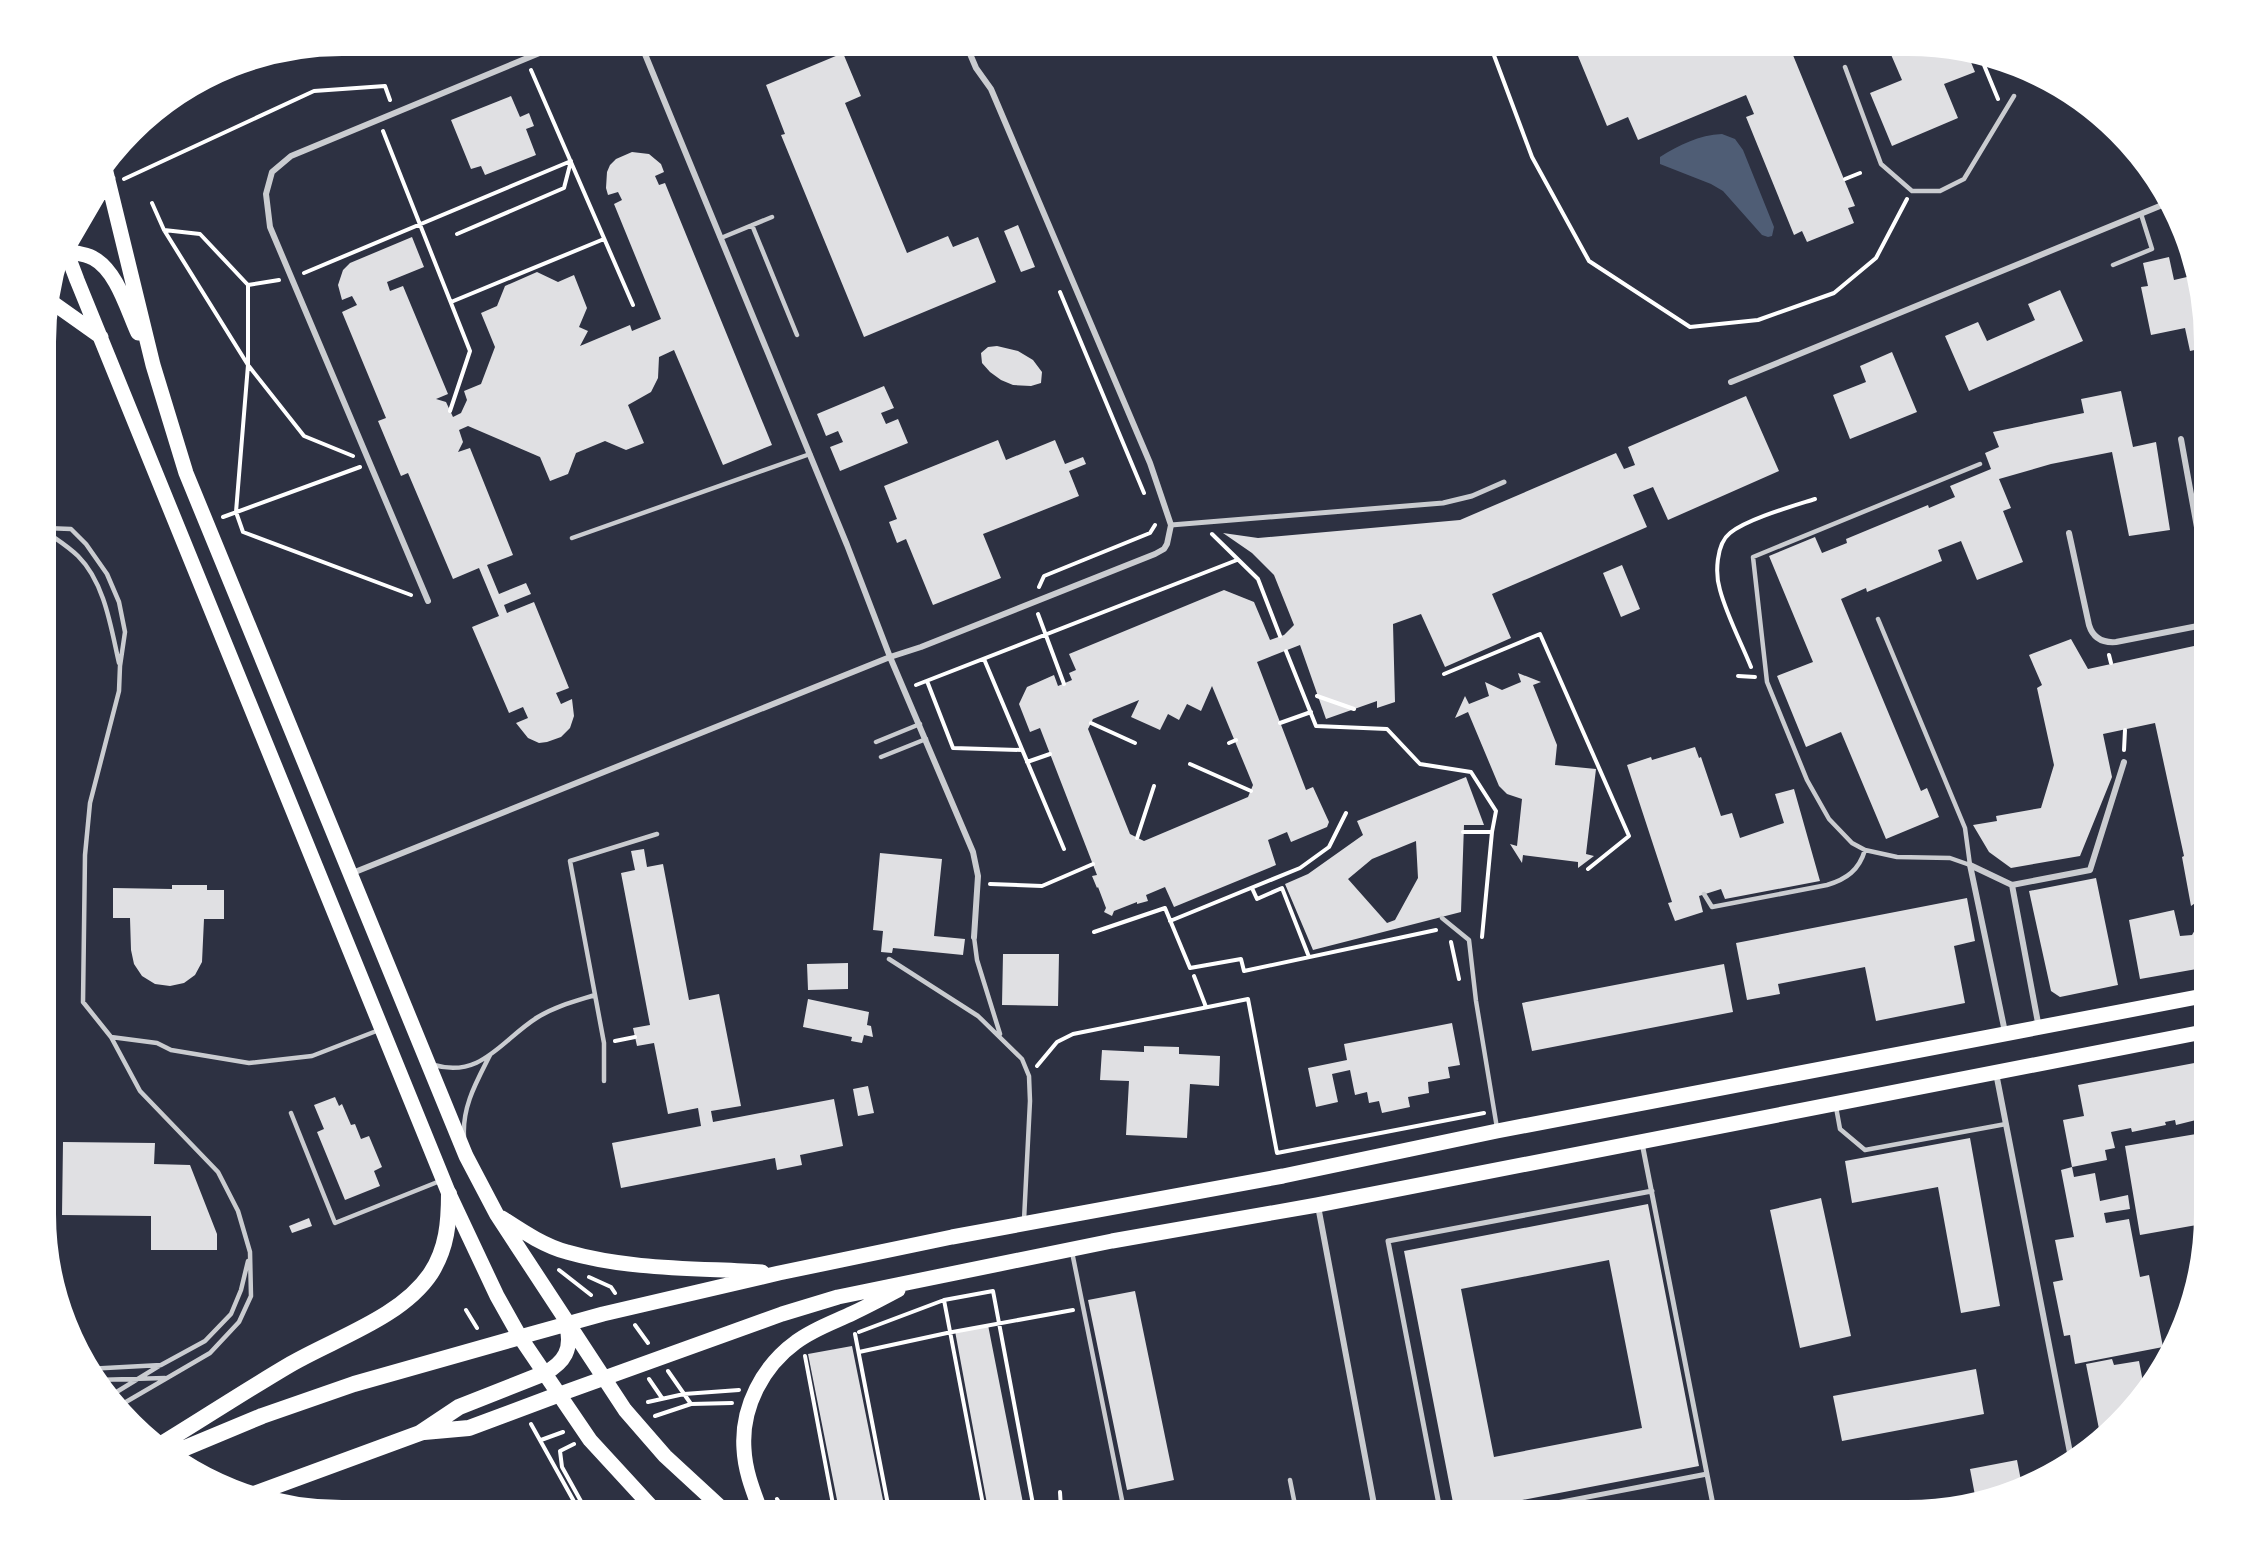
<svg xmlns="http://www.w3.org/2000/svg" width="2251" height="1557" font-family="Rubik,sans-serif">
  <rect width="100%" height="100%" fill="#2d3142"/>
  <path fill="#4f5d75" d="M1722,134L1735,139L1743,150L1774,227L1772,236L1768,237L1762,235L1723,191L1711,184L1660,164V157C1679,145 1699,135 1722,134Z"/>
  <path fill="#e0e0e3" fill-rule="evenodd" d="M1075,42H1107L1080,54Z
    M1609,43H1788L1855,206L1848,208L1854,223L1807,242L1802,231L1794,235L1746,117L1754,114L1746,95L1638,140L1628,117L1607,126L1578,56Z
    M1886,43H1927L1966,50L1975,72L1944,84L1958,118L1892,146L1870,93L1902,80Z
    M843,53L861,96L845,103L907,253L948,236L953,247L978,237L996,282L864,337L781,135L785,134L766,85Z
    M511,96L520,117L529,113L534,126L526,129L536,155L485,175L481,166L471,169L451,120Z
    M632,152L649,154L661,164L664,172L655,176L659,185L665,183L772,445L723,465L674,350L659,357L658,378L651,392L628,405L644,443L626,450L605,441L576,453L568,474L550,481L540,457L468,426L459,430L463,442L458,452L470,448L513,555L487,565L499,594L526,583L531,594L504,605L507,613L534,602L569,688L556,693L561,704L572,699L574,716L570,728L561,737L547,742L539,743L528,738L516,723L528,718L523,707L509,713L472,627L499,616L479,568L453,579L408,473L401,476L378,421L386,418L342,312L357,305L352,296L342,300L338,285L343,270L350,263L412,237L424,267L387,282L390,291L403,286L448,394L436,399L446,402L453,417L461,413L467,400L464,391L481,384L495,347L481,313L497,306L505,286L537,272L558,282L574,275L587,308L579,327L588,331L580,346L630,325L632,331L661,319L614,204L622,200L618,192L608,195L606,188L607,172L610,165L616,159Z
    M1018,225L1035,267L1021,272L1004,231Z
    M2169,257L2174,280L2200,274L2208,324V347L2190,351L2185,328L2151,335L2141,287L2148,286L2143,263Z
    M2060,290L2083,341L1969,391L1945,336L1978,322L1987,341L2035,320L2028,304Z
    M997,346L1018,351L1033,360L1042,372L1041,383L1031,386L1013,385L1001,380L990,372L982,363L981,353L988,347Z
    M1892,352L1917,412L1850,439L1833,395L1866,382L1860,366Z
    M884,386L894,408L881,413L886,424L898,419L908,443L840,471L830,447L843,442L838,431L826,436L817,414Z
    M2121,391L2133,447L2156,442L2170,530L2129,536L2112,452L2051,464L1999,479L2011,508L2003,511L2023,562L1977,580L1961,541L1938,550L1942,561L1867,592L1866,588L1841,599L1921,791L1927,788L1939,817L1886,839L1841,732L1806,747L1777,676L1813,662L1769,556L1815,537L1822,553L1847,543L1846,539L1928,505L1929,508L1955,497L1950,486L1991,469L1985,453L1999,447L1993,432L2084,413L2081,399Z
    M1746,396L1779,471L1668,520L1653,487L1633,495L1647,527L1492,594L1511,638L1445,667L1421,614L1393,624L1395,702L1377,708V701L1326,719L1300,645L1257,662L1306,790L1313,787L1329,822L1327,827L1291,842L1287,832L1268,840L1276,865L1174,907L1165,887L1146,895L1148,901L1137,904V902L1114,911L1112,916L1104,912L1106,908L1098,887L1097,888L1092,876L1097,875L1040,728L1030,732L1019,704L1027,687L1054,675L1058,686L1072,680L1069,673L1076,670L1069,654L1224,590L1254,602L1270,640L1284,635L1294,625L1274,575L1252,553L1223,533L1258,538L1460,520L1616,453L1624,469L1635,465L1628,447ZM1212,686L1253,785L1248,797L1144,841L1130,834L1088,729L1093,719L1139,700L1131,717L1160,730L1168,714L1179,720L1187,704L1201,711Z
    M998,440L1006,460L1055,440L1065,464L1083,457L1086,464L1069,471L1079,496L983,534L1001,578L933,605L906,539L897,543L889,522L897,519L884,486Z
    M1622,565L1640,609L1621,617L1603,573Z
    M2071,639L2088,669L2194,646L2208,722V906L2205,896L2191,906L2182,857L2184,856L2155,723L2103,734L2112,777L2080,856L2011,868L1989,852L1973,825L1997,821L1996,816L2041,808L2054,765L2037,688L2042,685L2029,655Z
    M1518,673L1541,682L1533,685L1557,745L1555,765L1596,769L1586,854L1594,856L1578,868V862L1523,855L1522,863L1510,844L1517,846L1522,799L1507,794L1499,786L1468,712L1455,718L1465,696L1469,704L1489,696L1485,682L1502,690L1521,682Z
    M1695,747L1699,758L1701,757L1721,816L1732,813L1740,838L1784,823L1775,794L1794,789L1820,881L1725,899L1721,889L1699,896L1703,912L1675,921L1668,903L1672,902L1627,765L1651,757L1652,760Z
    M1466,777L1484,825H1464L1461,912L1313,950L1285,884L1308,874L1363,835L1357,821ZM1416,841L1418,878L1395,920L1387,923L1348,879L1372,859Z
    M644,849L647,867L663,864L689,1000L719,994L741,1106L711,1111L713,1122L834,1099L843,1146L800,1155L802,1165L777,1170L775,1158L621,1188L612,1143L701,1126L698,1108L668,1114L654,1043L637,1046L633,1028L650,1025L621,873L635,870L631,851Z
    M880,853L942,859L934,936L965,939L963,955L893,948L892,953L881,952L883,931L873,930Z
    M2096,878L2118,985L2060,997L2051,991L2029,891Z
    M172,885H207V890H224V919H204L202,962L195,975L184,983L170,986L155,984L142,976L134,964L131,950L130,918H113V888L172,889Z
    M1967,898L1975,941L1954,946L1965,1003L1876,1021L1865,967L1778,984L1780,994L1747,1000L1736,943Z
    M2208,908V967L2140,979L2129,920L2174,910L2180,936L2192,935Z
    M1003,954H1059L1058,1006L1002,1005Z
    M848,963V989L808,990L807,964Z
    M1724,964L1733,1012L1532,1051L1522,1003Z
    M808,999L869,1012L867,1025L871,1026L873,1037L864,1035L862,1043L851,1041L852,1037L803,1027Z
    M1452,1023L1460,1065L1448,1067L1450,1078L1428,1082L1429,1093L1408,1097L1410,1107L1382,1113L1379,1101L1369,1103L1367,1092L1355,1095L1350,1070L1332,1074L1338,1102L1316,1107L1308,1068L1347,1060L1344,1044Z
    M1144,1046L1179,1047V1054L1220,1056L1219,1086L1190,1084L1187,1138L1126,1135L1129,1081L1100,1080L1102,1050L1144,1052Z
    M2205,1061L2208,1084L2204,1085L2205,1092H2208V1117L2176,1125L2175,1120L2165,1122L2166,1125L2132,1132L2131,1128L2111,1132L2115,1148L2105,1150L2107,1160L2072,1167L2063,1120L2084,1116L2078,1085Z
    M868,1086L874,1113L858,1116L853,1089Z
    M335,1097L339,1106L342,1104L351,1125L355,1124L361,1139L369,1136L382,1167L374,1171L380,1186L345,1200L317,1132L324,1129L314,1105Z
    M2208,1132V1223L2140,1235L2125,1146Z
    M1970,1138L2000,1306L1961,1313L1938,1187L1852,1203L1845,1161Z
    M63,1142L155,1143L154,1164L190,1165L217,1234V1250H151V1216L62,1215Z
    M2072,1167L2074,1177L2095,1173L2100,1201L2128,1195L2130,1209L2104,1213L2106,1223L2129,1219L2140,1277L2149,1275L2163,1347L2075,1364L2070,1335L2064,1336L2053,1282L2063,1280L2055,1240L2074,1237L2061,1170Z
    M1821,1198L1851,1336L1800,1348L1770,1210Z
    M1648,1204L1699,1466L1455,1513L1404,1251ZM1609,1260L1642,1428L1494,1457L1461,1289Z
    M309,1218L312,1226L292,1233L289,1226Z
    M1135,1291L1174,1480L1127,1490L1088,1300Z
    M988,1325L1023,1503L988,1509L955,1331Z
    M852,1346L886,1515H840L808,1354Z
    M2112,1359L2114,1365L2139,1361L2146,1398L2102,1444L2086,1364Z
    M1976,1369L1984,1414L1842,1441L1833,1396Z
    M2017,1460L2023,1491L1986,1505L1977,1506L1970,1469Z"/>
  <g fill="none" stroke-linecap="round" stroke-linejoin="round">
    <path stroke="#fff" stroke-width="4" d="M1489,42L1532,157L1589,261L1690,327L1758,320L1834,293L1876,258L1907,199
      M1979,53L1998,99
      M531,70L633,305
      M383,131L470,351L450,411
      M124,179L314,91L385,86L390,100
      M1845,179L1860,173
      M152,203L164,230L248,365L304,436L353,456
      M164,230L200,234L248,285L279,280
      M304,273L571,161L564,188L457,234
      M248,285V365L236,512L243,532L411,595
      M1060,292L1144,493
      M451,302L604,239
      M223,517L360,467
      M1212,534L1258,579L1280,636
      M1039,587L1044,576L1150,533L1155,525
      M1038,614L1064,684
      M1286,651L1316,726L1387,729L1420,764L1471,772L1496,811L1492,832H1463
      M2109,655L2111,663
      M984,659L1064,849
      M1751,667C1741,642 1727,616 1720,590C1715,574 1716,544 1730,533C1747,519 1793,506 1815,499
      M1444,674L1540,634L1629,836L1588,869
      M1738,676L1755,677
      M927,681L953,748L1022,750
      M916,685L1237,560
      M1317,696L1354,709
      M1091,723L1135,743
      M1280,723L1311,712
      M1229,743L1236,740
      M2124,750L2125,730
      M1027,762L1050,754
      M1190,764L1251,791
      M1137,838L1154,786
      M990,884L1042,886L1093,864
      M1252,888L1257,899L1282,888L1309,957
      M1170,921L1300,868L1329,847L1346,813
      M1094,932L1165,908L1190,968L1241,959L1244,971L1436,930
      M1482,937L1492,832
      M1451,942L1459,979
      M1194,976L1206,1007
      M615,1041L635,1037
      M1037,1066L1057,1042L1073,1034L1248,999L1277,1153L1484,1113
      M559,1270L591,1295
      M589,1277L611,1287L615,1293
      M944,1300L985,1515
      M466,1310L477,1328
      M635,1325L648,1343
      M859,1332L944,1300L993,1291L1035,1515
      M855,1334L890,1515
      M859,1352L947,1333L1073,1310
      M805,1356L835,1515
      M668,1371L691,1404
      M649,1379L662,1398
      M648,1402L684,1394L739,1390
      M655,1416L691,1404L732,1403
      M531,1424L581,1514
      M541,1440L563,1432
      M574,1444L560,1451L562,1467L588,1514
      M777,1499L787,1515
      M1055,1515L1061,1509L1060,1492"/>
    <path stroke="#caccd0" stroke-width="4.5" d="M1845,67L1881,164L1912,191H1940L1964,179L2014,96
      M752,225L797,335
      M721,238L772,217
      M2113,265L2152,249L2141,214
      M45,528L71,529L86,544L107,574L119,602L125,632L120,666L119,691L90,803L85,855L83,1002L111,1037L140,1091L218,1172L238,1211L250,1252L251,1296L239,1322L210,1353L119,1406
      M45,531C56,539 68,546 78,556C105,583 111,628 119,663
      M572,538L810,454
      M1878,619L1965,828L1970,865
      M876,742L920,724
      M881,757L926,739
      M1970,865L1950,858L1897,857L1865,850L1852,843L1829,819L1807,780L1767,682L1753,557L1980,464
      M1704,894L1712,907L1827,885C1847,879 1859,870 1865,850
      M1442,918L1469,940L1476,1001L1497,1128
      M974,937L977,960L1000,1034
      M889,959L978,1016L1022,1059L1029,1076L1030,1101L1024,1220
      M111,1037L157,1043L171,1050L249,1063L312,1056L379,1030
      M434,1065C482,1079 502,1039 538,1017C556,1006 576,1001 595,995
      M604,1081V1043L570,861L657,834
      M1836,1107L1840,1129L1865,1150L2006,1124
      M291,1113L335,1223L440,1181
      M464,1137C462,1106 477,1081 490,1055
      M1072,1252L1125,1515
      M87,1369L161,1365L205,1341L231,1314L241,1290L248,1261
      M96,1380L165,1378
      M110,1396L159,1366
      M1290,1480L1297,1515"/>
    <path stroke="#caccd0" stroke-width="5" d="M1171,525L1443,503L1472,496L1504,482
      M1642,1143L1715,1515
      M1441,1515L1388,1241L1652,1191
      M1494,1515L1707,1474"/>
    <path stroke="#caccd0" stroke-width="6" d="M640,42L847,545L890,657L973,852L978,876L974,937
      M1731,382L2172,201
      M2181,439L2208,588
      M2069,533L2089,625C2093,638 2103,643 2116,642L2208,624
      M428,601L270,227L266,194L272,172L291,156L566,42
      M350,874L890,657L921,647L1155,554L1164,549L1167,544L1171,525L1150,463L991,89L976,68L965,42
      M2012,885L2090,870L2124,762
      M2005,1032L1970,865L2012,885L2039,1028
      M1996,1073L2072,1463
      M1318,1206L1376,1515"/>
    <path stroke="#fff" stroke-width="15" d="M105,168L153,365L186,473L466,1156L497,1215L625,1410L665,1456L729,1515
      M63,243L77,280L449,1194L497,1296L520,1337L590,1440L659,1515
      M61,249C72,253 83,253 93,258C117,271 127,309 138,333
      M55,270L108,179
      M46,298L101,337
      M502,1218C522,1231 544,1246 567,1252C629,1270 698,1268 762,1272
      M520,1337L603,1314L779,1273L952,1237L1283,1176L1497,1131L2208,995
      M545,1373C565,1362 572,1349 567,1327
      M560,1394L782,1314L838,1297L1112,1241L1317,1205L2208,1031
      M762,1515C754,1493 745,1472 744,1449C741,1407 763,1366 796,1342C813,1329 834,1322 853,1313C868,1306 883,1298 898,1290"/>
    <path stroke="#fff" stroke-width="16" d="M424,1432L469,1428L560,1394
      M155,1448C201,1420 245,1391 291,1364C336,1338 402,1317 431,1273C447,1248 449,1222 449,1194
      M166,1456L262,1416L354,1384L520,1337
      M243,1498L420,1433L459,1407L545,1373
      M346,1514L388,1512L455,1514"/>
  </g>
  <path d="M0 0H2251V1557H0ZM342 52H1908A290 290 0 0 1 2198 342V1214A290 290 0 0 1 1908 1504H342A290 290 0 0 1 52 1214V342A290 290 0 0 1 342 52Z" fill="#fff" fill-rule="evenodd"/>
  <path fill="none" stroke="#fff" stroke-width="8" d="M342 52H1908A290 290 0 0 1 2198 342V1214A290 290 0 0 1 1908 1504H342A290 290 0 0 1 52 1214V342A290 290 0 0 1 342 52Z"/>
</svg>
